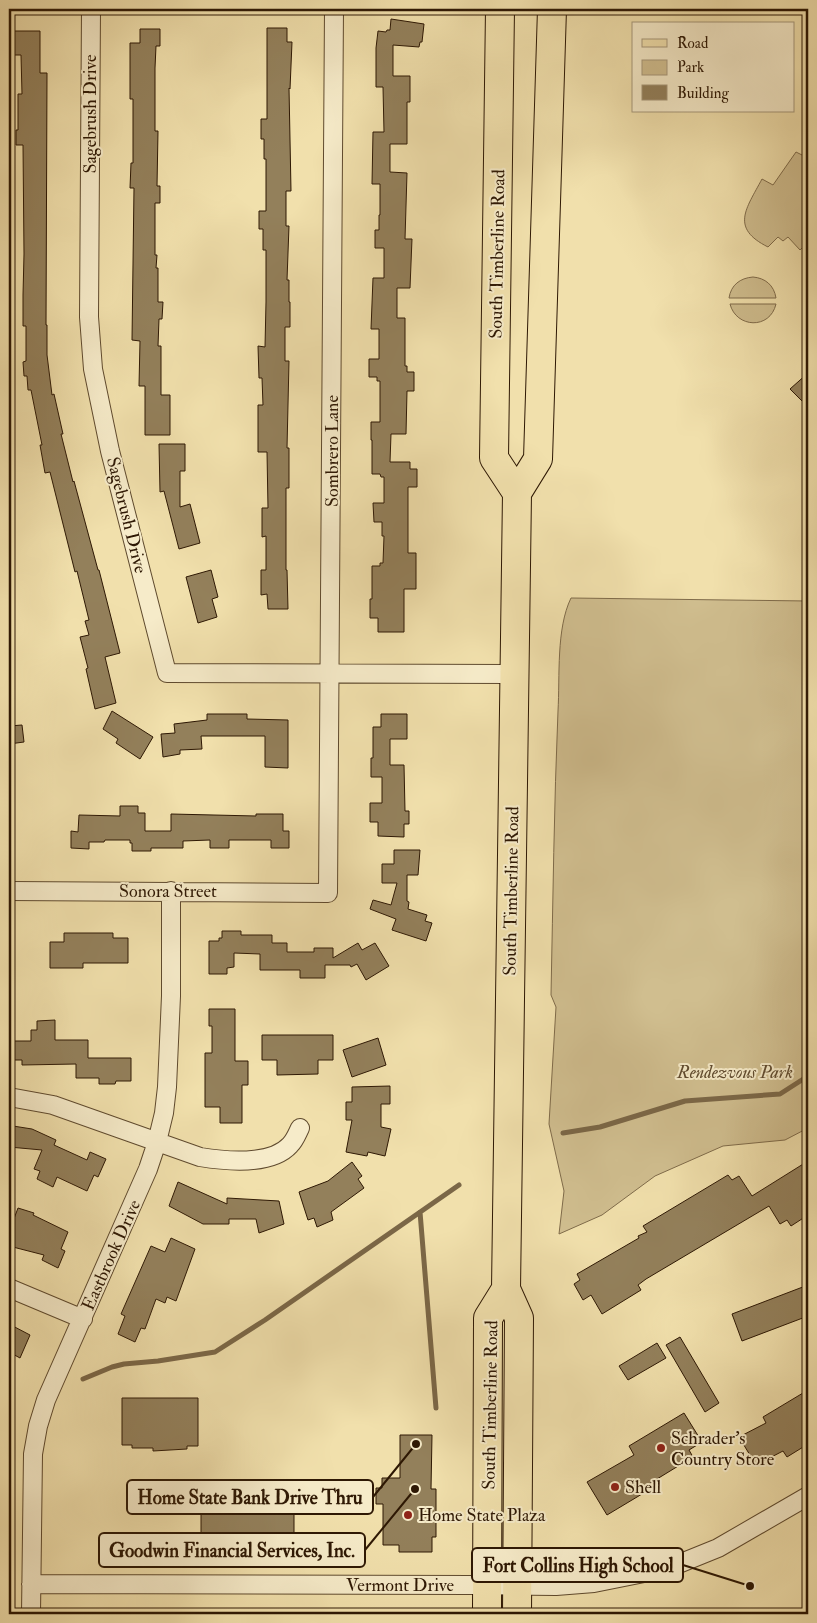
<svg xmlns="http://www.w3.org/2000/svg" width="817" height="1623" font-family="'IM FELL Double Pica',serif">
  <rect width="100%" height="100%" fill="#f1e0ac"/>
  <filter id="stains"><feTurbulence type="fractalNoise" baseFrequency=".004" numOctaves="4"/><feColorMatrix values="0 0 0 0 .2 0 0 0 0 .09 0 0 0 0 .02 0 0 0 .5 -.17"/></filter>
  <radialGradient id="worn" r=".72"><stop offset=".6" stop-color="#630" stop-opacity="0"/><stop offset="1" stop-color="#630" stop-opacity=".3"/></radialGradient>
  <path fill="#d0be8f" stroke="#7f6b4a" d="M808,137V250L804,246L800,250L788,237L783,241L778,237L768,247C730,228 746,209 762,179L773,185L796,152L802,155L807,147L804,143Z
    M753,277C765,278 774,285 776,298H729C731,285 740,278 753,277Z
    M730,304H776C770,330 736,328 730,304Z
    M571,598L808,601V1128L785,1140L723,1146L655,1176L602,1215L559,1234L564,1191L549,1124L556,1007L551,995C553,900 554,805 558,711C560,676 556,629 571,598Z"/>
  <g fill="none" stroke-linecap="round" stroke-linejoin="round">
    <path stroke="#7b6747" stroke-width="5" d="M563,1133L600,1127L685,1101L780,1094L808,1076
      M420,1212L436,1408
      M83,1379L112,1367L124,1364L158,1361L215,1352L265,1320L459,1185"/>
  </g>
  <path fill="#93805b" stroke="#2e1804" d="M391,19L424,24L422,42H420L419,47L393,45V76H410V102H407V144H390V172L407,173L405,239H412L410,288H397V318H405V366H407V372H414V391H407L406,434H391L390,462H410V469H417V487H408V553H416V589H404V632H378V618H370V599H372V566H380V563H383L384,536H382V522H374L373,503H384V477H381L380,474H372V440H371V422H380V381H377V377H369V359H379V329H371L373,278H384V248H375V230H379V215H380V184H372L373,132H384L383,87H376V48L378,31L386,32L387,30H390Z
    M267,28H287V42H292L290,89L289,88L291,191H286V226H289L287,280H289V302H290V327H285V361H289L287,448H289V488H286V570H287L288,609H268L267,594L261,595V570H266V536L262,537V508H268L267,452H258V405H263L262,378H259L258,346L265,347L266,302V250H263V229H259V211H266V159H264V139H261V119H267Z
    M140,29H160V46H156L155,68V131H158L157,186H160V203H155V255H157L156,268H158V302H163L162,319H159L158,346H161V395H170V435H145V386H139L140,341L132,340L134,188H130L131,163H133V99H130V43H140Z
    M9,31H40V73H47L46,325H47V355L52,395L54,394L63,434H61L73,482L74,481L98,570H99L120,653L105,657L116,703L95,709L86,669L88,668L80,637L89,635L85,621L89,620L77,571L75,572L50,472L45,473L40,445H42L31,390H28L27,376H24L23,362L26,361V326H23V295L24,254L23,145H16V130H18V94H22L21,55H9Z
    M808,373V407L790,389Z
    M159,444H185V471H180V507L190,504L200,543L179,549L164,491L160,492Z
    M211,570L218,597L212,599L217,617L198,623L186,577Z
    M112,711L153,737L140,759L116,743L118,739L103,729Z
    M207,714H247V719L288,720V768L265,767V736H201L202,749L180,750V754L163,757L161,734L175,733L174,724L207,720Z
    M381,714H407V739H390V765H404L405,811H409V824H404V837L378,836V822H370V803H382V777H371V758H373V727H381Z
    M22,725L24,742L9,744V726Z
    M120,806H138V813H145V831H171V814L256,816V814H283V831H289V848H271V840H229V848H210V840L183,841V848H151V851H132V843H130V840H105L104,842H89V849L71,848V831L78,832L79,815L120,816Z
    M394,850H420L418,875H407V901L409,902L408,909L427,915L425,921L432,923L426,941L392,930L396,919L370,909L373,900L391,905L397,883H382V864H394Z
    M222,931H241V935H272V943H287V952H314V948H333V958L358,943L362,950L375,943L389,966L366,980L357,964L351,967L350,965H325V978H300V970H260V954L234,953V967L227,968V974H209V941H219V938H222Z
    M64,933H113V938H128V963H83V968H50V942H64Z
    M209,1009H235V1061H248V1085H242V1123H220V1107H205V1053H212V1026H209Z
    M55,1020V1040H88V1058H131V1081H116L115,1084H99V1078H76V1064L22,1065V1060H9V1041H31V1030H37V1021Z
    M262,1035H333V1060H318V1074L277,1075V1060H262Z
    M378,1038L386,1065L352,1077L343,1050Z
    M390,1086V1104H381V1127L391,1129L385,1156L368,1152L367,1156L346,1152L352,1120H346V1102H352V1087Z
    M13,1126L32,1129L56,1140L54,1145L87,1160L90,1152L106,1159L98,1177L94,1175L87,1191L57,1177L53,1187L37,1179L40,1171L34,1169L42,1150L9,1147V1129H13Z
    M808,1161V1215L791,1226L787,1220L780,1224L769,1206L646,1279L638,1285L641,1290L602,1314L591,1295L583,1300L574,1284L580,1280L577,1274L639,1238L638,1236L647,1232L643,1226L728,1175L732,1180L739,1176L752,1196Z
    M352,1162L362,1176L358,1179L364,1188L331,1212L333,1220L317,1227L314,1218L308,1220L299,1192L328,1181Z
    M178,1182L227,1204V1198L279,1201L284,1224L259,1233L256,1219H229V1224H203L169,1206Z
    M18,1208L34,1213L33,1215L68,1232L61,1249L65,1251L58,1268L42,1260L44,1255L9,1246V1232Z
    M171,1238L195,1249L176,1301L167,1297L165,1303L156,1299L145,1329L141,1328L135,1342L118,1334L125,1316L121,1314L151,1246L165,1252Z
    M808,1285V1316L742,1341L732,1314Z
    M9,1324L30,1335L20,1358L9,1352Z
    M680,1337L719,1403L705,1412L666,1345Z
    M657,1343L666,1358L628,1380L619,1366Z
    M803,1393L808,1402V1444L787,1457L783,1451L756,1465L739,1437L766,1423L763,1417Z
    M122,1398H198V1446H187V1449L153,1451V1448H132V1445H122Z
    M684,1413L702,1442L689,1450L693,1457L639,1490L642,1494L607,1515L587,1482L634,1455L629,1446Z
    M400,1435H432L431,1489H436V1537H432V1552H399V1545H383V1504H376V1488H382V1478H400Z
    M235,1503L260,1504V1507H294V1535H287V1551H262V1546H210L209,1536H201V1506L235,1507Z"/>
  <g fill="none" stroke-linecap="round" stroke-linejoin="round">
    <g stroke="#5f4a2e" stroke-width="20">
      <path id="street" d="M91,9L89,317L93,369L110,451L167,673L514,674
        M9,891L328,893L334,9
        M9,1097L53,1105L200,1157C224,1161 271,1166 290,1145C295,1140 297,1134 300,1128
        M9,1288L83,1319
        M31,1584L471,1585L556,1586L594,1583L654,1571L676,1565L718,1548L808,1496
        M31,1614L33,1454L38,1426L46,1400L148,1169L157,1142L164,1113L167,1087L171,996V891"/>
    </g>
    <g stroke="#2e1804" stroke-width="30">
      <path id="primary" d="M500,9L494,458L517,493
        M487,1614L488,1318L506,1289
        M517,1614L519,1318L506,1289L517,493L538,459L552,9"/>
    </g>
    <use href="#street" stroke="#f6ebc9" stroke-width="18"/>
    <use href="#primary" stroke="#f1e0ac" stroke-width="28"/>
  </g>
  <g fill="#8f2418" stroke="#f6ebc9" stroke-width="2">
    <circle cx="661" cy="1448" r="5"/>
    <circle cx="615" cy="1487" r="5"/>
    <circle cx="408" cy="1515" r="5"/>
  </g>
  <g text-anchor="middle" stroke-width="4" stroke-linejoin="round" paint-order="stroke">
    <g font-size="18" fill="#2e1804" stroke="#f6ebc9">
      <text transform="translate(90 114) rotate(-90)" y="6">Sagebrush Drive</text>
      <text transform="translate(497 254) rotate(-89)" y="6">South Timberline Road</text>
      <text transform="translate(332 451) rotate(-90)" y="6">Sombrero Lane</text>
      <text transform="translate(127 515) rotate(76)" y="6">Sagebrush Drive</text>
      <text x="168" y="897">Sonora Street</text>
      <text transform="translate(511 891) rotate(-89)" y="6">South Timberline Road</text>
      <text transform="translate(111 1255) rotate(-66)" y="6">Eastbrook Drive</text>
      <text transform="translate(490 1405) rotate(-89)" y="6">South Timberline Road</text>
      <text x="400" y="1591">Vermont Drive</text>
    </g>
    <g font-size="18" font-style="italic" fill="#5f4a2e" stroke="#f6ebc9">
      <text x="735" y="1078">Rendezvous Park</text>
    </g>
    <g font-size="18" fill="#2e1804" stroke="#f6ebc9" text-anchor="start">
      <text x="671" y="1444">Schrader's<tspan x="671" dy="21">Country Store</tspan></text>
      <text x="625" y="1493">Shell</text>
      <text x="418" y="1521">Home State Plaza</text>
    </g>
  </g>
  <path fill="none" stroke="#2e1804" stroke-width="2" d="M416 1444L373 1497M415 1489L365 1550M750 1586L683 1565"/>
  <g fill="#2e1804" stroke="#f6ebc9" stroke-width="2">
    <circle cx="416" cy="1444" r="5"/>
    <circle cx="415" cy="1489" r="5"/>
    <circle cx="750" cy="1586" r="5"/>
  </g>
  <g fill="#f6ebc9" stroke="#2e1804" stroke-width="2">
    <rect x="127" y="1480" width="246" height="34" rx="5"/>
    <rect x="99" y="1533" width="266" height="34" rx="5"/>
    <rect x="472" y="1548" width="211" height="34" rx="5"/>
  </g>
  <g font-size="19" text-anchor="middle" font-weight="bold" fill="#2e1804">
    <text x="250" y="1504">Home State Bank Drive Thru</text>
    <text x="232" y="1557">Goodwin Financial Services, Inc.</text>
    <text x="578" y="1572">Fort Collins High School</text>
  </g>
  <rect width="817" height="1623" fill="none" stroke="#f1e0ac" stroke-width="30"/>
  <rect x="10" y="10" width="797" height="1603" fill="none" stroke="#2e1804" stroke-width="2.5"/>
  <rect x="15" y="15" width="787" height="1593" fill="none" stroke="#2e1804"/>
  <rect x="632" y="22" width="162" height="90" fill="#f6ebc9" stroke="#a6977a"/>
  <rect x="642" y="39" width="25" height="8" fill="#f1e0ac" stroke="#a6977a"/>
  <text x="677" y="48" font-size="15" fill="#2e1804">Road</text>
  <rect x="642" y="60" width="25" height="15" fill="#d0be8f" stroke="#a6977a"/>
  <text x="677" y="72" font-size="15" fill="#2e1804">Park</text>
  <rect x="642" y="85" width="25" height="15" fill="#93805b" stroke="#a6977a"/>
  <text x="677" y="98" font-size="15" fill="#2e1804">Building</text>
  <rect width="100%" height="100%" filter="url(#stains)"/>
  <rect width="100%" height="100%" fill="url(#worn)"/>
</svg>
